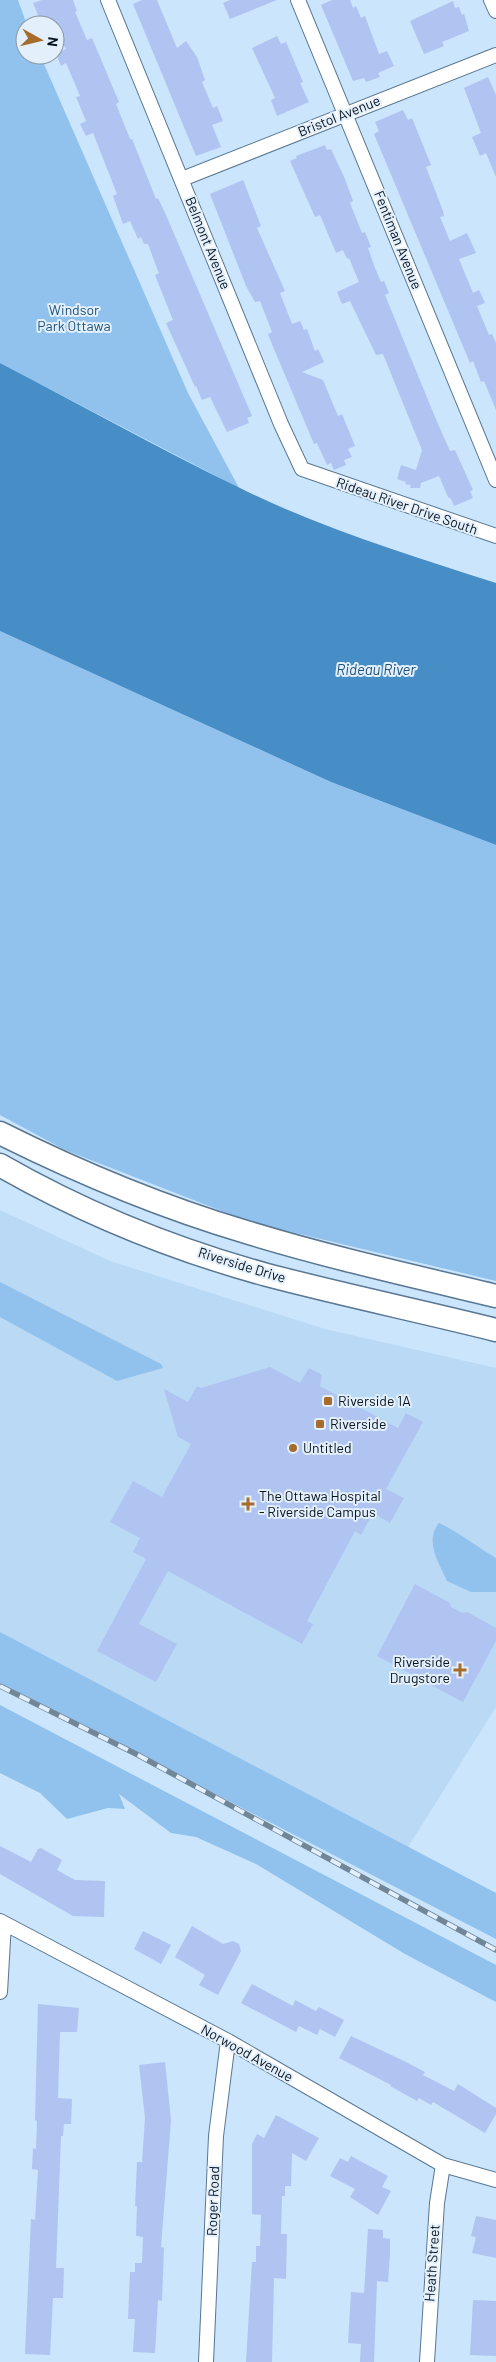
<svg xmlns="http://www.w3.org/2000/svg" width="496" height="2362" font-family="Barlow,sans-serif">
  <rect width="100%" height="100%" fill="#cae5fc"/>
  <path fill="#b9d9f5" d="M0,1210L110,1261L325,1329L496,1368V1707L408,1847L171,1732L0,1640Z"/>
  <path fill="#90c2ed" d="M0,0H18L27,25H25V55H40L188,393L239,488L0,363Z
    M0,631L331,782L496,845V1281L250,1222L65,1150L0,1115Z
    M0,1282L161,1364L163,1368L117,1381L0,1317Z
    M439,1523C459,1532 477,1547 496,1558V1592H471L447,1581C439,1563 424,1541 439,1523Z
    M0,1632L496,1893V1939L0,1683Z
    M0,1705L496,1965V2002L405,1954L256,1864L196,1837L171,1833L119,1794L125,1809L108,1808L67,1819L40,1793L0,1773Z"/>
  <path fill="#478dc6" d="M0,363C79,404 158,448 238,487C320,528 409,555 496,583V845L331,782L0,631Z"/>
  <path fill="#b0c4f1" d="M42,0H73L77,11L75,12L87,40L92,38L119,102L116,104L130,139H132L156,199L158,198L166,215L252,416L247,418L249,423L227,432L210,397L202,400L196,386L195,387L166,323L173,320L155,275L159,273L158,271L148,244H144L141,237L138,239L130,221L123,224L113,196L117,194L93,133L86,136L80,124L86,121L76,97L80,96L66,63L61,66L56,53L66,49L60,40L55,25H42L33,3Z
    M142,0H157L177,48L186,41L197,57L205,80L202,82L213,108L217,106L223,121L212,125L221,147L196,156L133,4Z
    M230,0H277L230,19L223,3Z
    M332,0H350L353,8L356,6L361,18L365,16L379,54L387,51L394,66L378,73L380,77L366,82L364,78L353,81L321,5Z
    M453,1L455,8L459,7L462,15L464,14L469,31L442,42L444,46L424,54L410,21Z
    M277,36L281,44L286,42L303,82L300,83L309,102L277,116L271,100L275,98L252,48Z
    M488,77L496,95V177L486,153L480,156L472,137L481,133L464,88Z
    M403,110L408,120L412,118L431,165L426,167L443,211L444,216L440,217L450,241L467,233L476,253L459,259L473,293L479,290L485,303L477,306L489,335L492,334L496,343V410L484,381L481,382L473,361L470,363L374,134L379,131L375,122Z
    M325,145L327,150L331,149L345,179L353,201L350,203L362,233L365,232L371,247L368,248L375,268L381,282L384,281L389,293L385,295L435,417L450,451L455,450L473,490L470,491L473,498L454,506L451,499L448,497L439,476L421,483L420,488H410L411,485L405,484L406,482L397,479L401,465L416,470L422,450L383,354L376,355L350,301L342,304L337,292L359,282L349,258L347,259L343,250L336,253L320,215L315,217L290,161L297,158L296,156Z
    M243,180L261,226L257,228L285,291L280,293L292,324L300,321L304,330L307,329L315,351L318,349L324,362L302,372L323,380L338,416L342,414L355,446L348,449L352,457L344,460L346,465L334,470L331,463L327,465L317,443L314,444L274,349L268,334L272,332L260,301L255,302L246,286L210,194Z
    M270,1367L300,1383L309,1368L322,1375L320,1386L398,1428L406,1413L423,1422L386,1489L404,1498L390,1523L373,1513L361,1535L355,1531L307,1621L313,1624L302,1644L168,1571L139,1624L177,1644L156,1682L97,1651L146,1559L133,1552L140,1538L110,1522L133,1481L162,1497L191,1444L178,1437L164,1389L188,1402L197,1386L201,1388Z
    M415,1584L450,1603L451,1607L462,1613L467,1612L496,1628V1641L463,1702L429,1684L426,1679L415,1673L411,1674L377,1656Z
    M0,1846L31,1862L38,1849L41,1848L62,1860L57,1870L75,1880L105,1881L104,1917L73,1916L0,1874Z
    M192,1926L223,1944L233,1941L239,1944L241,1951L218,1995L199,1985L205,1975L175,1957Z
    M143,1931L171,1945L161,1964L134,1949Z
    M252,1984L293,2006L295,2000L316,2011L319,2007L344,2020L335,2037L320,2029L317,2035L299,2026L296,2032L241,2003Z
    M38,2004L79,2008L77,2032H60L58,2098L72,2099L71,2124H64L63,2136H61L56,2268H64L63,2298H53L50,2355L25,2354L31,2219L35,2220L38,2170L32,2169L33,2148L36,2149L37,2121L35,2120Z
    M351,2036L404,2061L425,2072L423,2075L454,2091L458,2084L496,2108V2114L485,2133L433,2102L431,2105L419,2098L417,2101L390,2086L391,2085L339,2058Z
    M165,2062L171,2120L161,2247L164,2248L162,2301L158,2300L155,2353L133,2352L135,2319H128L130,2272H135V2263H142L143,2237L136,2236L137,2206H135L137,2162H142L145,2118L139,2065Z
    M276,2115L319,2138L306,2161L292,2153L291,2186H285V2196H282L281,2234H287L286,2279L274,2278L272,2362H246L252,2262H256V2246H260L261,2215L252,2214V2144L257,2134L264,2138Z
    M351,2156L388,2176L382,2187L391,2191L378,2215L350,2197L355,2189L330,2176L340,2158L348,2162Z
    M476,2216L496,2220V2258L472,2253L476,2237L471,2236Z
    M368,2229L383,2230V2238L390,2239V2254L388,2282L377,2281L374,2362H360L361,2344L348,2343L351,2292L364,2293Z
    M473,2300L496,2301V2356L470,2355Z"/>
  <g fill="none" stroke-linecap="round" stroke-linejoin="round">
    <g stroke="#597792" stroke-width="16">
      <path id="minor" d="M108,0L281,424L302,469L496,536
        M298,0L496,480
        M491,0L496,11
        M182,179L496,55
        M0,1921L228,2041L443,2165L496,2180
        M0,1992L4,1923
        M206,2362L216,2136L228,2041
        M427,2362L437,2203L443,2165"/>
    </g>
    <g stroke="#597792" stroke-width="25">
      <path id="primary" d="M0,1133C78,1172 162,1207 246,1232C328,1257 412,1276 496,1296
        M0,1165C82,1212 176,1250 267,1275C343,1295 420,1311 496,1330"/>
    </g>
    <use href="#minor" stroke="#fff" stroke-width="14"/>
    <use href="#primary" stroke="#fff" stroke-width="22"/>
    <g stroke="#718697" stroke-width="5.5">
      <path id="rail" d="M0,1686L138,1755L496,1950"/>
    </g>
    <use href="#rail" stroke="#e3f0fc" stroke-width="4" stroke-dasharray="11" stroke-linecap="butt"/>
  </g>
  <g fill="#a56c2b" stroke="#e3f0fc" stroke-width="2">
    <rect x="323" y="1396" width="10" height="10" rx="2.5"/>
    <rect x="315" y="1419" width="10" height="10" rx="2.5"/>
    <circle cx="293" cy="1448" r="5"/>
    <path d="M245.5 1496.5h5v5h5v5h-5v5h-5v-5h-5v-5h5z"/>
    <path d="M457.5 1662.5h5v5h5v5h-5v5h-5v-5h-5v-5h5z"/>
  </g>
  <g text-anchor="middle" stroke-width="4" stroke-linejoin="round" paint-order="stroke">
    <g font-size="14" fill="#08141e" stroke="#e3f0fc">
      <text transform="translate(339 116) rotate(-22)" y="5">Bristol Avenue</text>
      <text transform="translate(398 240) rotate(68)" y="5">Fentiman Avenue</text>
      <text transform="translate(208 243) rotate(68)" y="5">Belmont Avenue</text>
      <text transform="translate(407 506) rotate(19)" y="5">Rideau River Drive South</text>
      <text transform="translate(242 1265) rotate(17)" y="5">Riverside Drive</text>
      <text transform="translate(247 2053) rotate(29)" y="5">Norwood Avenue</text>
      <text transform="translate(213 2201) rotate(-88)" y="5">Roger Road</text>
      <text transform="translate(432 2263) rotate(-86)" y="5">Heath Street</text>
    </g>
    <g font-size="14" fill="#1f5279" stroke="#e3f0fc">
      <text x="74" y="315">Windsor<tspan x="74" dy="16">Park Ottawa</tspan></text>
    </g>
    <g font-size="14" fill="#08141e" stroke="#e3f0fc" text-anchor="start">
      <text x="338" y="1406">Riverside 1A</text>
      <text x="330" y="1429">Riverside</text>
      <text x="303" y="1453">Untitled</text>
      <text x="259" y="1501">The Ottawa Hospital<tspan x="259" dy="16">- Riverside Campus</tspan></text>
      <text x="450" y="1667" text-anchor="end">Riverside<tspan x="450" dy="16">Drugstore</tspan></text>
    </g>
    <g font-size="15" font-style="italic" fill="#1f5279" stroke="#e3f0fc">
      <text x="376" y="675">Rideau River</text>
    </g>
  </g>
  <g transform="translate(40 40) rotate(98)"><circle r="24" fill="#e3f0fc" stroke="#8b98a3"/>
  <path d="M0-4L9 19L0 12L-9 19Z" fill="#a56c2b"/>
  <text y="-8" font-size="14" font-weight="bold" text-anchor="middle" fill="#08141e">N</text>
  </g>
</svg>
